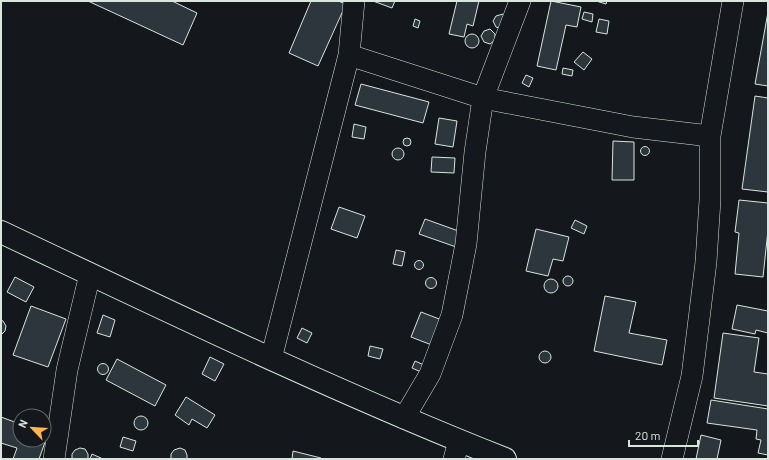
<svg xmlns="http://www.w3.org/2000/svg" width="769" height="460" font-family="Barlow,sans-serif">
  <rect width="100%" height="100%" fill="#14181c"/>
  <path fill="#2c363c" stroke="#d8e6dc" d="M88,1H172L197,13L183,45Z
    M311,1H338L346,4L318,66L289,53Z
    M373,1H395L392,8Z
    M457,1H479L473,26L467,24L464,37L449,34Z
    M551,1L581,7L577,27L566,25L556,70L537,66Z
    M596,1H607L606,4Z
    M584,12L593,14L592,22L582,19Z
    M768,12V86L755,84Z
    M503,14L507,19L502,29L496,27L493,21L496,16Z
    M415,19L420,21L418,28L413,26Z
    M599,19L609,21L607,34L596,32Z
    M490,29L495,34V40L490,44L484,42L481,36L484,31Z
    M465 41a7 7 0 1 1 14 0a7 7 0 1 1-14 0Z
    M583,52L592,59L584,70L574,62Z
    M563,68L573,70L572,76L562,74Z
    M526,75L533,78L529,87L522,83Z
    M361,84L429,102L423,123L355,105Z
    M755,96L768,98V192L742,189Z
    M439,118L457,121L453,147L435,144Z
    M354,124L366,127L364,139L352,137Z
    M403 142a4 4 0 1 1 8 0a4 4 0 1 1-8 0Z
    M613,141L634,142V180H612Z
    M640.5 151a4.5 4.5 0 1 1 9 0a4.5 4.5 0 1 1-9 0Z
    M392 154a6 6 0 1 1 12 0a6 6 0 1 1-12 0Z
    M432,157L455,158L454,173L431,172Z
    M739,200L768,203V230L763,277L735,274L739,233L735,232Z
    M339,207L365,216L357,238L331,229Z
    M425,219L464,233L459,248L419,234Z
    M575,220L587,226L584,234L571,228Z
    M536,229L569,237L563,261L553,259L548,276L526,271Z
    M396,250L405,252L402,266L393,264Z
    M414.5 265a4.5 4.5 0 1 1 9 0a4.5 4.5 0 1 1-9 0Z
    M563 281a5 5 0 1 1 10 0a5 5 0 1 1-10 0Z
    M15,277L34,287L26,302L7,292Z
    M425.5 283a5.5 5.5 0 1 1 11 0a5.5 5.5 0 1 1-11 0Z
    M544 286a7 7 0 1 1 14 0a7 7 0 1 1-14 0Z
    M605,296L636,302L629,333L667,340L662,365L594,351Z
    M737,305L768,311V333L756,330L755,334L732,329Z
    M31,306L66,319L48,367L13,355Z
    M421,312L447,322L437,347L411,337Z
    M103,315L115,320L110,337L97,333Z
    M1,320L3,321L6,326L5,331L1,335Z
    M302,328L312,333L307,343L297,338Z
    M723,333L759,338L754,372L768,374V406L714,398Z
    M370,346L383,349L380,359L368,356Z
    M539 357a6 6 0 1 1 12 0a6 6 0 1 1-12 0Z
    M210,357L224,364L215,381L202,374Z
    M117,359L166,385L155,406L106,380Z
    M415,361L424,365L421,372L412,368Z
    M97.5 369a5.5 5.5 0 1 1 11 0a5.5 5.5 0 1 1-11 0Z
    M186,397L215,415L207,428L192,419L189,425L175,415Z
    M711,400L768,409V455L758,453L761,440L756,439L757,430L707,423Z
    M134 423a7 7 0 1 1 14 0a7 7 0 1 1-14 0Z
    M1,417L20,424V440H44V433L48,434L39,459H13L17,448L1,443Z
    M701,435L721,440L717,459H696Z
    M123,437L136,441L133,451L120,447Z
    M80,448L85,449L88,454V459H72V454L75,450Z
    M180,448L185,450L187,455V459H171V454L174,450Z
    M293,451L321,458V459H292Z
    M92,454L103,459H90Z"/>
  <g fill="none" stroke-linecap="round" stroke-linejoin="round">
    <g stroke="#d8e6dc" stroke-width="22">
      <path id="street" d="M349,55L354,1
        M271,359L349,55L483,98L633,127L710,136
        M404,418L430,374L452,315L466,244L475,152L483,98L520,1
        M54,459L67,370L90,274
        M454,459L459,441
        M672,459L692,376L706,262L710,200V136L733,1"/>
    </g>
    <g stroke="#d8e6dc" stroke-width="24">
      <path id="secondary" d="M1,232C168,311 333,391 505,459"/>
    </g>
    <use href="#street" stroke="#14181c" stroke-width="21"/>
    <use href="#secondary" stroke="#14181c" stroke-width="22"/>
  </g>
  <rect width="769" height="460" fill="none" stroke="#d8e6dc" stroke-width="4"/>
  <g transform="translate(32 428) rotate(295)"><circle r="19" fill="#14181c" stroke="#626a69"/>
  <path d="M0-3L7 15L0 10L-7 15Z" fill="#ffb74d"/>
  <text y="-6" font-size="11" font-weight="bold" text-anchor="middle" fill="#d8e6dc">N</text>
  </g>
  <path d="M629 440v6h69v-6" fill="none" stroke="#d8e6dc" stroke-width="2"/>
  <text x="635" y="440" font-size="12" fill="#d8e6dc" stroke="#14181c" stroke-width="3" paint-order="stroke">20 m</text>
</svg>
